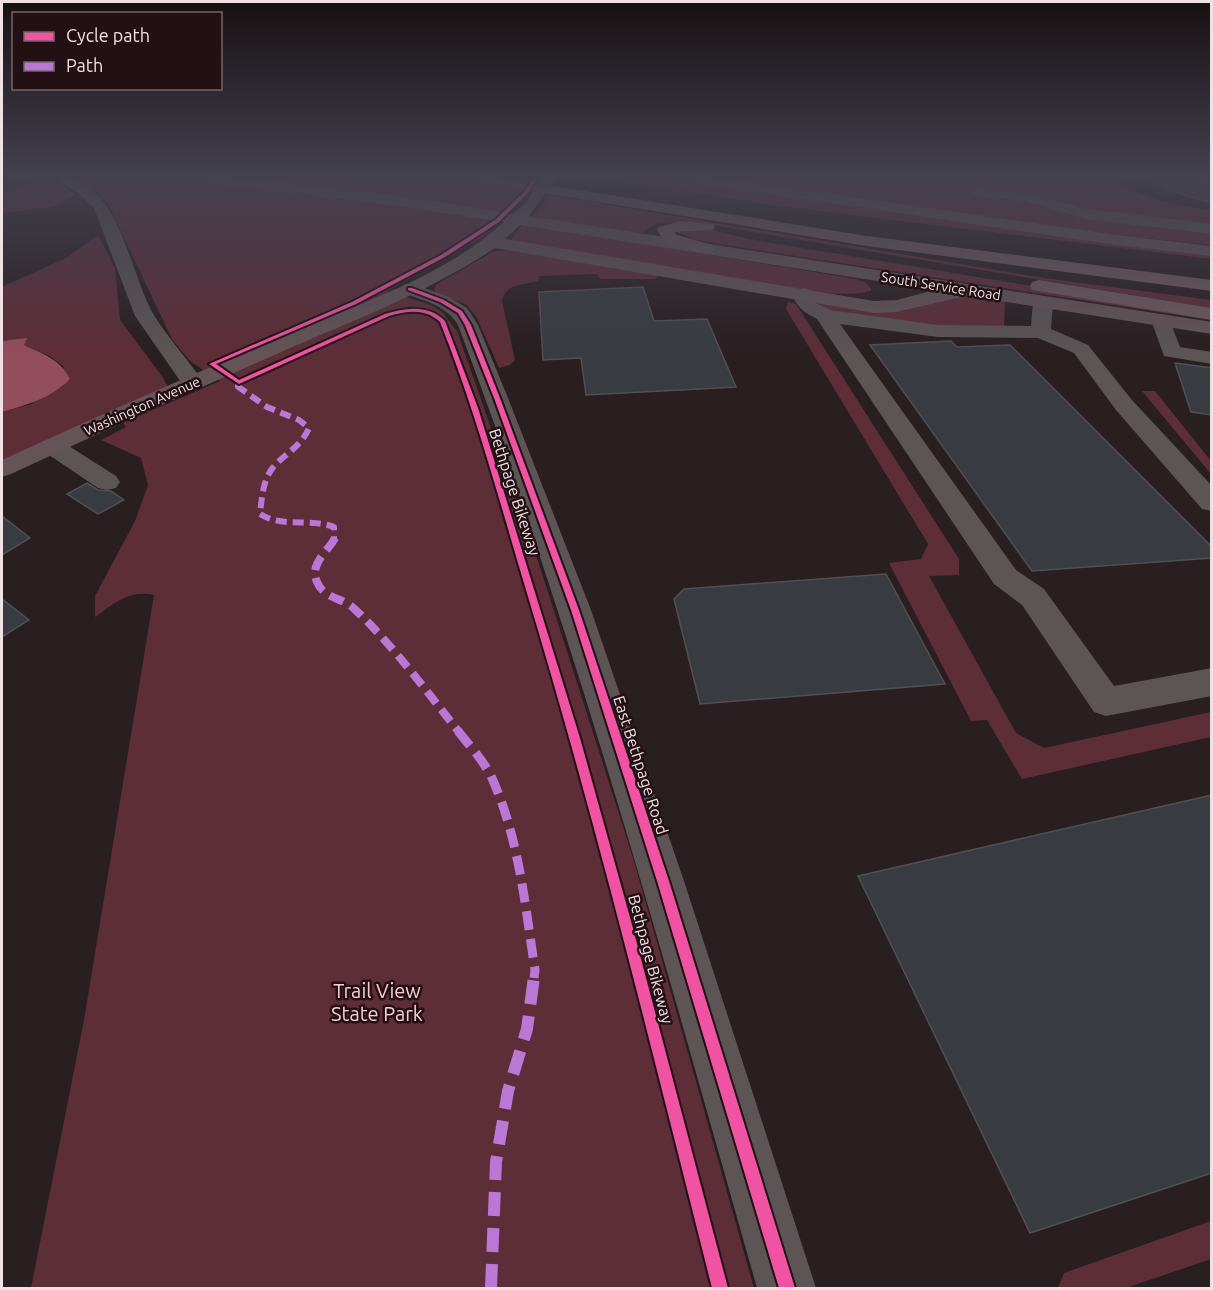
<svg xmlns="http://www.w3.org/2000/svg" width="1213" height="1290" font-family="Ubuntu,sans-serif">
  <rect width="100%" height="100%" fill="#291e20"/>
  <path fill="#5d2d38" d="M67,174H421L525,191L503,213L501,221L481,238L387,291L431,305L442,312L457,331L541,570L634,861L754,1288H31L84,1020L154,595C130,589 113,604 95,617V596L135,521L148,485L141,458L101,440L126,427L123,423L220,381L190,361L172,339L109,206L97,192Z
    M575,174H643L956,221L1211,254V259L772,205Z
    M684,174H1113L1106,178C1140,196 1173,206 1211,210V245L1116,235Z
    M46,180L59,183L76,195L53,207L2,213V193Z
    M550,195L1044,278L1211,300V308L693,222L658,223L639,235L530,218L540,209Z
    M523,224L856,279L866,283L871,289V291C838,300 774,285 740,279C663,266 587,253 510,241Z
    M699,227L749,239L1211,316V320L744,248L693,239L677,232L680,229Z
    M98,235L115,268L120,320L162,376L168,387L2,464V412L32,404L64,367L50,356L23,345L26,339L2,341V287L66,258Z
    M511,249L659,275L655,279H600L597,274L539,276L538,281C524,285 505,283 502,301L515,360L510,365L499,368L477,318L467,305L436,293L434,289L437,284L493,252Z
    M953,295L1005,301L1004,327L955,328L832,312L812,302L904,311L933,299Z
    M788,302L796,304L959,559V575L929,576L1016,733L1044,748L1211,712V737L1022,779L987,720L971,721L889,563L921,559L928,544L786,309Z
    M1142,391H1155L1211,461V474Z
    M1211,1221V1259L1126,1288H1058L1064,1273Z"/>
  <path fill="#934e5e" d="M27,338L24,345C43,354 60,359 70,379C51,398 27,405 2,412V341Z"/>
  <path fill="#383c40" stroke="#505053" stroke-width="1.5" d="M1135,174H1181L1212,190V203L1177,193Z
    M643,287L654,321L707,319L736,387L586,395L581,358L543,360L539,292Z
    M951,341L957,347L1010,345L1212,547V558L1032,571L870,345Z
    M1175,363L1212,368V415L1191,412Z
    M87,483L98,490L111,491L124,500L98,514L67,494Z
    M2,516L30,538L2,555Z
    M886,574L945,684L700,704L674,599L684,589Z
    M2,599L29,620L2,637Z
    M1212,795V1173L1030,1233L858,876Z"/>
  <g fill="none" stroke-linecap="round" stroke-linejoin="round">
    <path fill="#5c5455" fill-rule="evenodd" d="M47,174C123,174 125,267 155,317C170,340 189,361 204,383L201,388L193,390L185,388L135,316L94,208L78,193Z
      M1183,174H1202L1212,178V188Z
      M978,188L1026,193L1087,209L1212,224V234L1086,219L1025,201L973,195L971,192Z
      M410,283L449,297L467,308L478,325L508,398L591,610L684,881L816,1288H757C665,964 577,640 458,325C447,306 423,300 403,293L401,289L403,285Z
      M804,288L811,290L814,302L830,310L938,325L1031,326L1033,302L1036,298H1050L1053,302L1051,329L1088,345L1132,400L1212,486V511L1202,509L1116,410L1074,353L1038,338L938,337L840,324L1016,570L1044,589L1114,686L1212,668V696L1106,716L1094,712L1022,605L994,584L817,319C806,313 800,310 794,299L797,290Z
      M1161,314L1168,316L1180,347L1212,352V364L1164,356L1151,320L1154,316Z
      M52,439L61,441L116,476L120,482L116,488L107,490L98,488L43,451L40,446L43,441Z"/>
    <path fill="#645457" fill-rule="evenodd" d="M165,174H209L406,197L513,214L525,204L545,174H559L529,216L1212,322V334L962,295L961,297L897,312L874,313L495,248C432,290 360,318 290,348C197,389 104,431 11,474L2,477V460C97,416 194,374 290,333C364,302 444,276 504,222L406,207L172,178ZM520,225L935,290L897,300L874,301L505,239Z
      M653,174H690L1117,235L1212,246V256L1117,245L660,178Z"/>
    <path fill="#6e5a5e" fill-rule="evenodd" d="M445,174H479L867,236L1212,280V291L867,246L452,178Z
      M680,221L713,224L715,227L713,230L674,232L677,235L712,245L714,249L712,253L706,254L665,243L657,230L659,227Z
      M1039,280L1212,308V320L1032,290L1030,286L1032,282Z"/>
    <path stroke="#ba77d6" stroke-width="4.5" stroke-dasharray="9 4.5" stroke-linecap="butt" d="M239,388L237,386L239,382"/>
    <path stroke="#ba77d6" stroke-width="6" stroke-dasharray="11 6" stroke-linecap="butt" d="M237,386L267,407L299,420L309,428C302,445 288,452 276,464C263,477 262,496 260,514C281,528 311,518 334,527V539"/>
    <path stroke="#ba77d6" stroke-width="8" stroke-dasharray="15 8" stroke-linecap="butt" d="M335,538C328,552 309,563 317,582C323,597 340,598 351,606C354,608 357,612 361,615C397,651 428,693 459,732"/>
    <path stroke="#ba77d6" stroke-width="9" stroke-dasharray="19 9" stroke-linecap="butt" d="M458,731C469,745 483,760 491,776C519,837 525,905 535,970L534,978"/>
    <path stroke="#ba77d6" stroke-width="12" stroke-dasharray="24 12" stroke-linecap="butt" d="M491,1288L496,1162L508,1091L527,1029L534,977"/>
    <g stroke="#231014" stroke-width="4">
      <path id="cycleway" d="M536,174H540L528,193L499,222L445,257L356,304L216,364L239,380L385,314C406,308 428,304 445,321L478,408L580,738L631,921L728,1288H712C653,1055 596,821 526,590C499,500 475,409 440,322C425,308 407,311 389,316L239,384L209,364L352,302L441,255L495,220L525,191Z
        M408,288H412L444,300L462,311L471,325L500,398L579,610L669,881L795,1288H779L657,881L571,610L494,398L465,325L458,313L440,302L408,290Z"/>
    </g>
    <use href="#cycleway" fill="#f153a3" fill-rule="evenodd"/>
  </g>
  <linearGradient id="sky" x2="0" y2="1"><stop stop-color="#171012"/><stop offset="0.49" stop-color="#43414e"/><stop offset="1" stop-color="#43414e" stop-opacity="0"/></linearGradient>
  <rect width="1213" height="355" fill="url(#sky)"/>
  <g text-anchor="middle" stroke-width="5" stroke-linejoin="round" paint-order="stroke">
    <g font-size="14" fill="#f0e1e4" stroke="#231014">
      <text transform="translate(941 286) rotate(9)" y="5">South Service Road</text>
      <text transform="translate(142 406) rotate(-24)" y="5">Washington Avenue</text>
    </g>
    <g font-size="16" fill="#f0e1e4" stroke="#231014">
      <text transform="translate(515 492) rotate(72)" y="6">Bethpage Bikeway</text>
      <text transform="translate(641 765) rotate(72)" y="6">East Bethpage Road</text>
      <text transform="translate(651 959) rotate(75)" y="6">Bethpage Bikeway</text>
    </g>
    <g font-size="20" fill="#facdd4" stroke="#231014">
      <text x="377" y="998">Trail View<tspan x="377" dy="23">State Park</tspan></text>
    </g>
  </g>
  <rect width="1213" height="1290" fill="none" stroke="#f0e1e4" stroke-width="6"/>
  <rect x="12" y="12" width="210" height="78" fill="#231014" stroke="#756467" stroke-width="1.5"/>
  <rect x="24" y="32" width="30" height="9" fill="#f153a3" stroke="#756467" stroke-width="1.5"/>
  <text x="66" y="42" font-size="18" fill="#f0e1e4">Cycle path</text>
  <rect x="24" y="62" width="30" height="9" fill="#ba77d6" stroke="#756467" stroke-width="1.5"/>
  <text x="66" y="72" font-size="18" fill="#f0e1e4">Path</text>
</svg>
